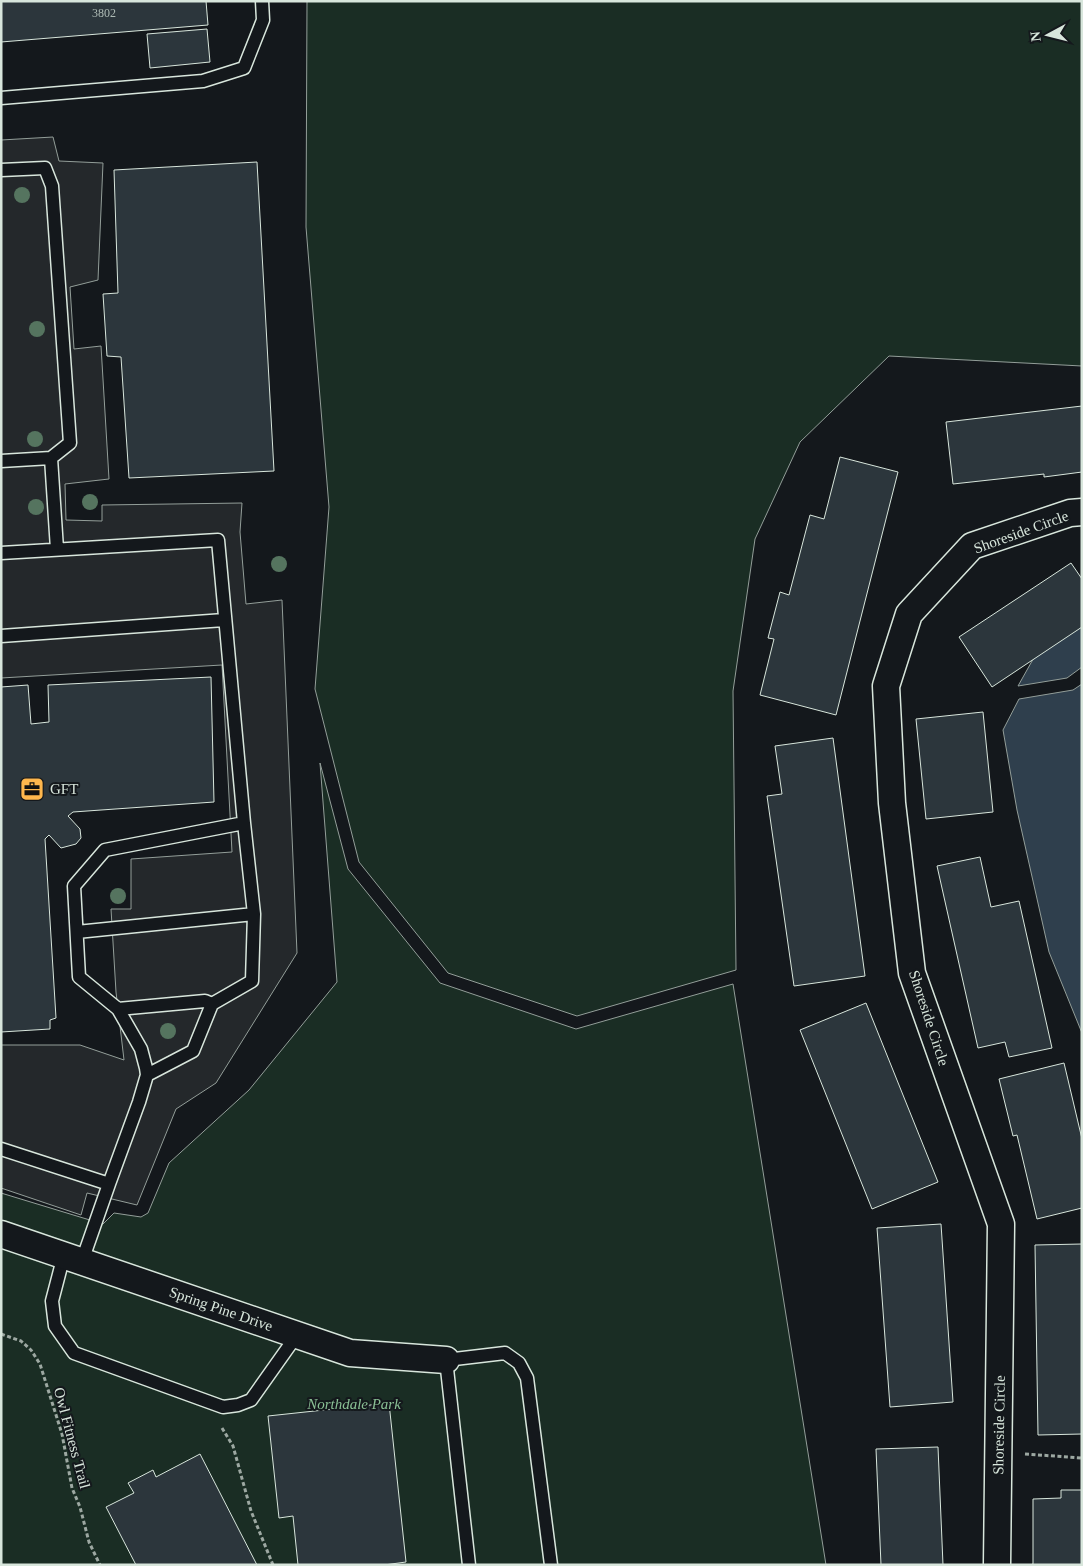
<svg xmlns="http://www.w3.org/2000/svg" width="1083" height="1566" font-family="Georgia,serif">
  <rect width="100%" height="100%" fill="#14181c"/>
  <path fill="#1a2d24" stroke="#939e99" d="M307,1H1082V366L889,356L800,442L755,539L733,691L736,970L577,1016L448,973L359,862L315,689L329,507L306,227Z
    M320,763L348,869L440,983L576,1029L733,984L826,1565H1V1193L103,1224L114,1213L141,1217L148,1213L169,1163L249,1090L337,982Z"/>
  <path fill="#24282b" stroke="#939e99" d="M53,137L59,161L103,163L98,280L70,287L74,349L101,346L109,479L65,484L66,520L102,521V505L242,503L240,532L246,604L282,600L297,953L216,1083L176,1109L137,1205L87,1193L81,1215L1,1188V1045H80L124,1060L116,992L111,909H131V859L232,852L222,665L1,678V140Z"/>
  <path fill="#2f3f4d" stroke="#939e99" d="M1082,621V667L1067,678L1018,686L1050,629Z
    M1082,684V1033L1049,952L1017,810L1003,730L1019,699L1073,690Z"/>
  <path fill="#2c363c" stroke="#d8e6dc" d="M1,1H206L208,25L1,42Z
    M207,29L210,62L150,68L147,34Z
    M257,162L274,471L129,478L121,357L107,356L103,294L118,293L114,170Z
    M1082,406V472L1044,477V474L953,484L946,422Z
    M840,457L898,472L836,715L760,695L774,639L768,638L780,592L789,595L810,515L824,519Z
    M1071,563L1082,579V627L992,687L959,637Z
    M211,677L214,802L73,812L68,816L80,829L81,838L76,844L61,848L49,835L45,839L56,1018L50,1020V1029L1,1032V687L28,685L31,724L49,722L48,685Z
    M983,712L993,812L926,819L916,719Z
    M833,738L865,976L794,986L767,796L782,794L775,746Z
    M980,857L991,907L1019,901L1052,1048L1009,1057L1005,1042L978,1048L937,866Z
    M866,1003L938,1182L872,1209L800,1030Z
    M1064,1063L1082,1139V1208L1037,1219L1017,1135L1013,1136L999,1079Z
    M941,1224L953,1402L890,1407L877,1228Z
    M1082,1244V1434L1038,1435L1035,1245Z
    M389,1403L406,1562L384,1565H298L293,1516L279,1518L268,1416Z
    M938,1447L943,1565H881L876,1449Z
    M200,1454L257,1565H136L106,1507L134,1493L128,1483L153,1470L156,1477Z
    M1061,1490H1082V1565H1030L1033,1564V1499L1061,1498Z"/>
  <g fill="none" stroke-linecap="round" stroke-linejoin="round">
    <g stroke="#d8e6dc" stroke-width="15">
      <path id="service" d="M1,98L203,81L244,68L263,20L262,1
        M1,170L45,168L52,186L70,443L51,458L1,461
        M51,458L57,549
        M1,553L218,540L244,823L105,850L74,886L79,977L118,1009L141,1049L146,1068L147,1075L139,1102L109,1184L1,1149
        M1,636L224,620
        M77,932L254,914L244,823
        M118,1009L205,1001L212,1004L252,981L254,914
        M147,1075L193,1051L212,1004
        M64,1255L52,1301L55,1326L74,1353L223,1407L238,1405L251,1400L297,1335
        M82,1261L109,1184
        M469,1565L446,1360L505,1353L519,1363L527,1378L551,1565"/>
    </g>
    <g stroke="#d8e6dc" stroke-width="29">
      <path id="minor" d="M1,1234L350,1353L446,1360
        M997,1565L1001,1224L912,973L892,803L886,686L909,614L972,546L1070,513L1082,512"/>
    </g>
    <path stroke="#9da8a2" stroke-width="3" stroke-dasharray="4 2.5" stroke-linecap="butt" d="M1,1334L21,1341L31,1350L40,1364L62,1434L72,1488L80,1507L89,1542L100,1565
      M222,1428L233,1446L251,1511L273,1565
      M1025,1454L1082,1458"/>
    <use href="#service" stroke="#14181c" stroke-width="12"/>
    <use href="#minor" stroke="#14181c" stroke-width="26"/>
  </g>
  <g fill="#55745f">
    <circle cx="22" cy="195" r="8"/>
    <circle cx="37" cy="329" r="8"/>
    <circle cx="35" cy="439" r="8"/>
    <circle cx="90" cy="502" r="8"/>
    <circle cx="36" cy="507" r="8"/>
    <circle cx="279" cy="564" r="8"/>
    <circle cx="118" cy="896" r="8"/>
    <circle cx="168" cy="1031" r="8"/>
  </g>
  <defs>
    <g id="office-square" transform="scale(1.25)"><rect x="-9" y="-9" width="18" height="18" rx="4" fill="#ffb74d" stroke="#14181c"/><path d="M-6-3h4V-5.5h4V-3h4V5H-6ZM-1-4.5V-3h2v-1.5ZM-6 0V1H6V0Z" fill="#111"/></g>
  </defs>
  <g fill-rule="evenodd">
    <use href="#office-square" x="32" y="789"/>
  </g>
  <g text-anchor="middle" stroke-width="4" stroke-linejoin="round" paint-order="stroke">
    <g font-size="12" fill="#adbab4">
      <text x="104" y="17">3802</text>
    </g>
    <g font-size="15" fill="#d8e6dc" stroke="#14181c">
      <text transform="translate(1021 532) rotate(-20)" y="5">Shoreside Circle</text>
      <text transform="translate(929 1018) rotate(72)" y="5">Shoreside Circle</text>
      <text transform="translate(221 1309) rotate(19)" y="5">Spring Pine Drive</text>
      <text transform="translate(999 1425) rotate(-89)" y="5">Shoreside Circle</text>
      <text transform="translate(72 1438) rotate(75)" y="5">Owl Fitness Trail</text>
    </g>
    <g font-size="15" fill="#d8e6dc" stroke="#14181c" text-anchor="start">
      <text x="50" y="794">GFT</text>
    </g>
    <g font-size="15" font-style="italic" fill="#8ac095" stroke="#14181c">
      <text x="354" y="1409">Northdale Park</text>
    </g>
  </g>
  <rect width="1083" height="1566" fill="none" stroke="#d8e6dc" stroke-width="5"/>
  <g transform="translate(1048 35) rotate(263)" stroke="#14181c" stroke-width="4" paint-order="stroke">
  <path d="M0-4L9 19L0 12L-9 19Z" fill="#d8e6dc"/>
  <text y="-8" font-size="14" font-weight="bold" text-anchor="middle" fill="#d8e6dc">N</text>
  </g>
</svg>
